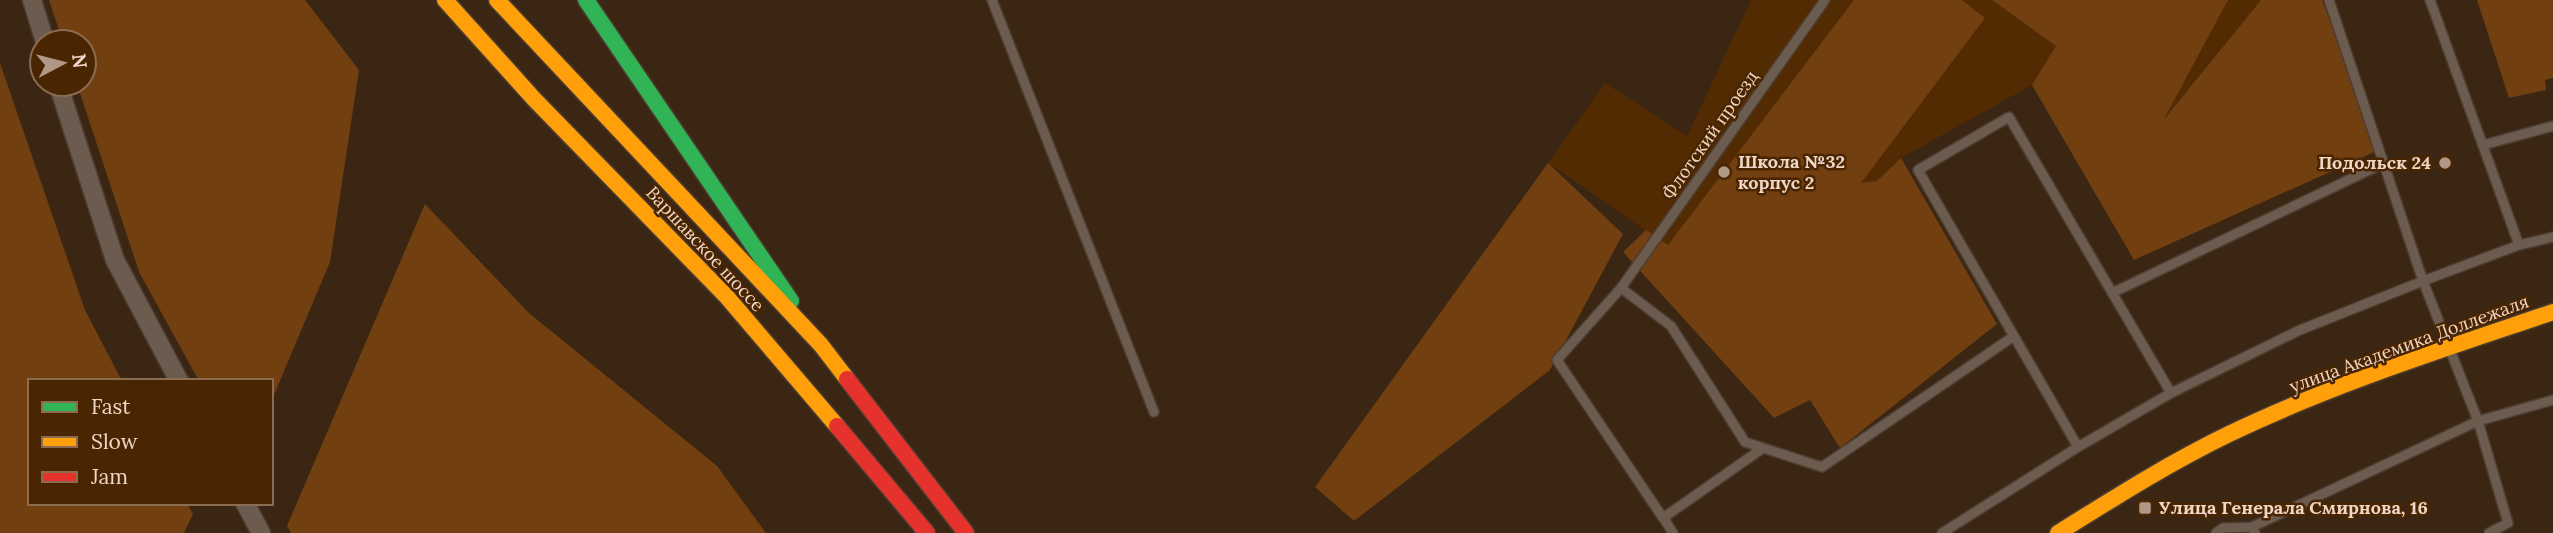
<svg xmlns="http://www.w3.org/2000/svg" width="2553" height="533" font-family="Lora,serif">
  <rect width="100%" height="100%" fill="#3a2612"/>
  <path fill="#532b03" d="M1751,0H2261L2160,123L2057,47L2032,85L1901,158L1822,352L1548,163L1605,83L1687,136Z"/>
  <path fill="#713f10" d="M49,0H305L359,70L330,262L271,402V381H199L139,272L77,84H84V42H63Z
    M1854,0H1962L1985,18L1861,183L1877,181L1901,158L1997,324L1840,448L1810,400L1774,418L1623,252L1646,230L1668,245Z
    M1992,0H2228L2164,119L2261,0H2322L2379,150L2134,260L2032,85L2056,46Z
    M2477,0H2553V78L2545,80L2546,90L2509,98Z
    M0,63L85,310L122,381H30V503H187L193,514L184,533H0Z
    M1548,163L1623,234L1550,370L1354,521L1315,487Z
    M425,204L529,313L717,466L766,533H291L287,526Z"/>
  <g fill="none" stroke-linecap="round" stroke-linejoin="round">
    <g stroke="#4d3d31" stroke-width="12">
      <path id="lane" d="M992,0L1154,412
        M2329,0L2423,281L2519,245L2553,237
        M2430,0L2519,245
        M2483,145L2553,126
        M1621,288L1671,326L1745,442L1822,467L2014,336
        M2112,293L2384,163
        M2171,393L2009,117L1918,170L2078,447L2171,393L2300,330L2423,281L2478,421L2508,523L2489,533
        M1660,513L1663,518L1557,360L1621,288L1825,0
        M1661,514L1673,533
        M1663,518L1763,448
        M2252,527L2478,421L2553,400
        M1942,533L2078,447
        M2216,533L2223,528L2252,527L2255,533"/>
    </g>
    <g stroke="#4d3d31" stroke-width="21">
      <path id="street" d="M32,0L45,42
        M58,84L115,260L179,381
        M245,503L261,533"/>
    </g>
    <g stroke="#4d3d31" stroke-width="19">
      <path id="fast" d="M586,0L791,301"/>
    </g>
    <g stroke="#4d3d31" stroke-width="19">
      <path id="slow" d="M445,0L534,99L727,297L837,426
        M497,0L821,345L847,379
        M2058,533C2114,498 2169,463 2229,434C2333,384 2444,349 2553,312"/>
    </g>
    <g stroke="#4d3d31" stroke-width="19">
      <path id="jam" d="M847,379L966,533
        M837,426L927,533"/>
    </g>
    <use href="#lane" stroke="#6b5c4f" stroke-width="9"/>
    <use href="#street" stroke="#6b5c4f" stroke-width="18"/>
    <use href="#fast" stroke="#30b455" stroke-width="16"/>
    <use href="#slow" stroke="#ff9f0a" stroke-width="16"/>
    <use href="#jam" stroke="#e5322d" stroke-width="16"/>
  </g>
  <g fill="#b09886" stroke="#4a2502" stroke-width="2.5">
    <circle cx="2445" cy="163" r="7"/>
    <circle cx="1724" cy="172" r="7"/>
    <rect x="2138" y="501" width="14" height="14" rx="3.5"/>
  </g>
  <g text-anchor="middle" stroke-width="5" stroke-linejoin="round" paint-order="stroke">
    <g font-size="18" fill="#efd6c5" stroke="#4a2502">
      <text transform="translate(1710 135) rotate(-55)" y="6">Флотский проезд</text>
      <text transform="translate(705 249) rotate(47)" y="6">Варшавское шоссе</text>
      <text transform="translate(2409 344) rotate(-20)" y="6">улица Академика Доллежаля</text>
    </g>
    <g font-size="18" font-weight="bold" fill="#efd6c5" stroke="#4a2502" text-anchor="start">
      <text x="1738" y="168">Школа №32<tspan x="1738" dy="21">корпус 2</tspan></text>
      <text x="2431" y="169" text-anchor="end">Подольск 24</text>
      <text x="2159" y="514">Улица Генерала Смирнова, 16</text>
    </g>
  </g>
  <rect x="28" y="379" width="245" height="126" fill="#4a2502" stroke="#8c6c50" stroke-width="2"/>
  <rect x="42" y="402" width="35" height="10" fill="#30b455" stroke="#8c6c50" stroke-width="2"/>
  <text x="91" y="414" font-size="21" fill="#efd6c5">Fast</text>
  <rect x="42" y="437" width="35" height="10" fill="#ff9f0a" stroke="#8c6c50" stroke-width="2"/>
  <text x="91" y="449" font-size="21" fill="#efd6c5">Slow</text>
  <rect x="42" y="472" width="35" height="10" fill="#e5322d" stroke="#8c6c50" stroke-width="2"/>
  <text x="91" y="484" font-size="21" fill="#efd6c5">Jam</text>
  <g transform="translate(63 63) rotate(83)"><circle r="33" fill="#4a2502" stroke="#8c6c50" stroke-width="2"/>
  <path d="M0-5L12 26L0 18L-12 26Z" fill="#b09886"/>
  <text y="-10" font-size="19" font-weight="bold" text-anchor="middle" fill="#efd6c5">N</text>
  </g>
</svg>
